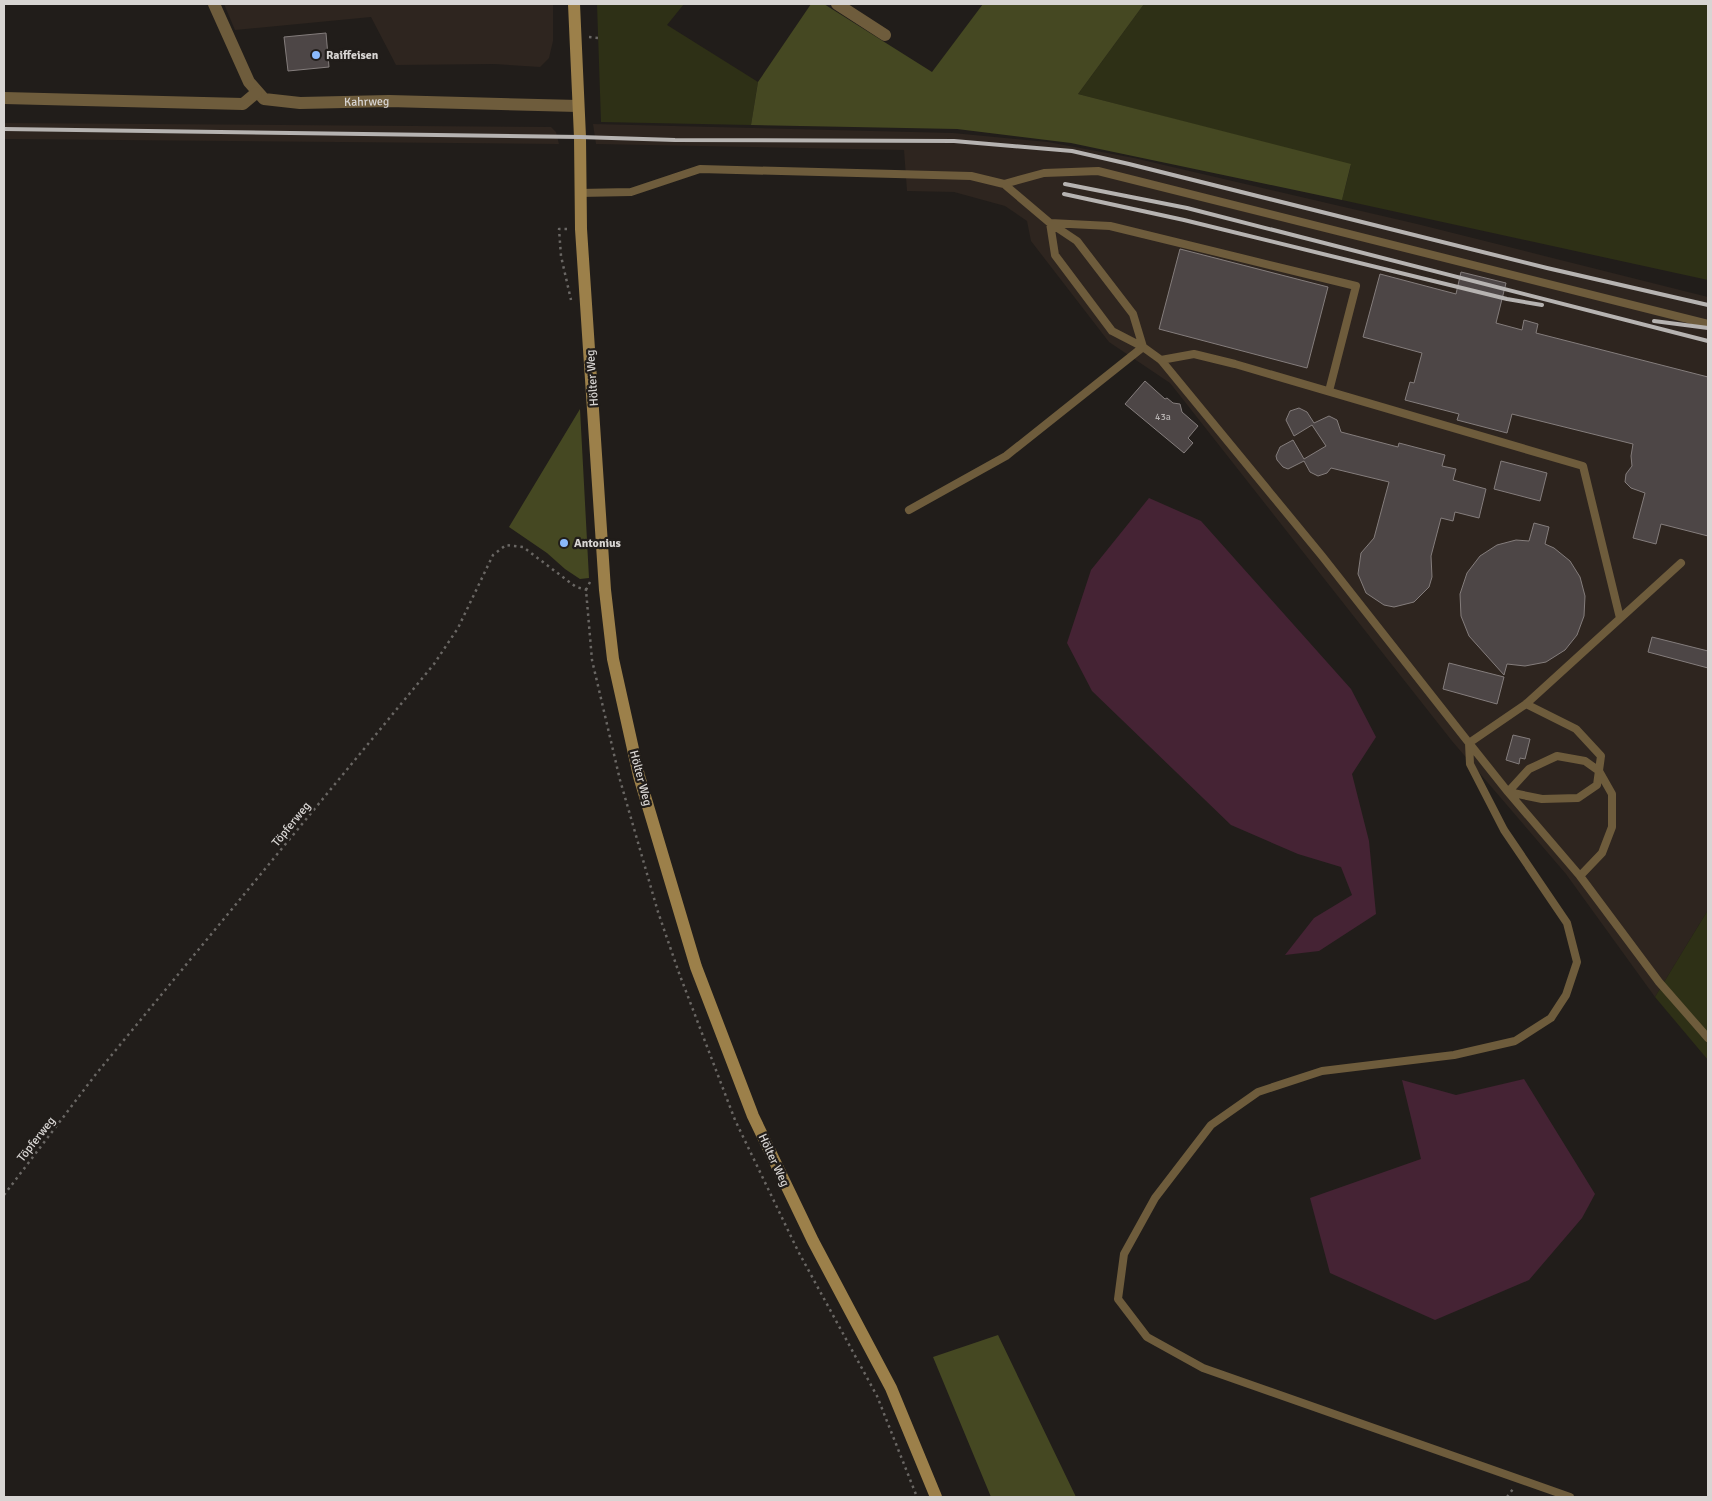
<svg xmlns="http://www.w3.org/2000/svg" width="1712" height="1501" font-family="Signika,sans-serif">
  <rect width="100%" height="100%" fill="#211d1a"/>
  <path fill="#2e251f" d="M224,4H553V41L549,58L540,67L494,64L396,65L371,17L235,30Z
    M4,123L551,127L556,132L559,144L4,139Z
    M593,124L953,133L1048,142L1134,158L1417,224L1708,297V910L1655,997L1566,874L1452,741L1170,383L1109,342L1031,241L1027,221L1005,206L954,192L907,191L904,150L596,144Z"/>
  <path fill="#2e3016" d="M597,4H684L667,25L758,82L751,125L601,122Z
    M1144,4H1708V280L1342,200L1351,165L1078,94Z
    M1708,910V1060L1655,997Z"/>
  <path fill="#454822" d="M811,4H824L932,72L983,4H1144L1078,94L1351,164L1342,200L1071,143L957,129L751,125L758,82Z
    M580,409L589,578L580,579L565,569L547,553L509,527Z
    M998,1335L1076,1497H991L933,1357Z"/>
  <path fill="#452334" d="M1149,498L1201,521L1351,689L1376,737L1352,774L1369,841L1376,914L1319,951L1285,955L1314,918L1352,895L1341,867L1298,854L1231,825L1092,691L1067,643L1091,570Z
    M1524,1079L1595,1194L1582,1218L1529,1280L1435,1320L1330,1273L1310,1198L1421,1159L1402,1080L1456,1095Z"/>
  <path fill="#4d4646" stroke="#847d7c" d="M326,33L329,67L288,71L284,37Z
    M1180,249L1328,287L1307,368L1159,329Z
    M1461,272L1506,283L1496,323L1522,330L1524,320L1538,324L1536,333L1708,377V536L1661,524L1656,544L1633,538L1645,493L1631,488L1625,482L1626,474L1632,466L1631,456L1633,444L1512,414L1507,433L1457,420L1459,414L1405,400L1410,382L1414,383L1422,353L1363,337L1380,274L1456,294Z
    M1145,381L1165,399L1167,398L1173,403L1180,404L1182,412L1198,426L1188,438L1193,443L1184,453L1125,404Z
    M1299,408L1307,412L1314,423L1329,416L1337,420L1341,432L1398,447L1399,443L1445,455L1442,466L1456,469L1453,480L1486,489L1479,518L1455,512L1453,521L1441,518L1431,556L1432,577L1429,587L1414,602L1394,607L1384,605L1366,593L1358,574L1361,553L1374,538L1389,482L1331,468L1327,473L1318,476L1310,472L1304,461L1288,469L1283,467L1277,460L1276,456L1280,447L1293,440L1304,459L1326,446L1312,425L1294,436L1286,420L1290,411Z
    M1501,461L1547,473L1540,501L1494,489Z
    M1534,523L1549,527L1545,544L1554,548L1570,561L1580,577L1585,596L1584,616L1577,635L1565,650L1546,662L1525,666L1507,664L1504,675L1469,636L1461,616L1460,594L1467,573L1480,556L1497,545L1516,540L1529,541Z
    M1652,637L1708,651V668L1648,652Z
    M1449,663L1504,677L1497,704L1443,689Z
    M1513,735L1530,739L1525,759L1520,758L1519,764L1506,760Z"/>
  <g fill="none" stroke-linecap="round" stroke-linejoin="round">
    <path stroke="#6a6764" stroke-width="2.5" stroke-dasharray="2.5 4" stroke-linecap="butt" d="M589,37L599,38
      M567,229H559L561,256L571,300
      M590,582L586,590L592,660L620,780L658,912L679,973L735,1120L798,1251L877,1396L917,1497
      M4,1195L96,1074L434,664L458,628L493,555L506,545L523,547L576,587L591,591
      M1507,1497L1513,1489"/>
    <path stroke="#6e5c3c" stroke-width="8" d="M1004,184L1044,173L1098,171L1708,324
      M579,193L631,192L700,169L971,176L1004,184L1050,223L1055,255L1112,331L1143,347L1161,360L1322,556L1469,743L1470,764L1504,830L1567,923L1577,962L1566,995L1551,1018L1515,1041L1454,1055L1322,1071L1258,1092L1211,1125L1155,1198L1124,1254L1118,1299L1147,1337L1203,1368L1570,1497
      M1050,223L1110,226L1356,286L1329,391
      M1161,360L1194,354L1235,364L1583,466L1620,618
      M909,510L1006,456L1143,347L1133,314L1077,241L1050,223
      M1526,704L1576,729L1601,756L1597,785L1578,798L1542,799L1508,792L1469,743L1526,704L1681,563
      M1580,876L1602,853L1612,827V794L1599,771L1585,761L1557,756L1529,769L1508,792L1580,876L1659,982L1708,1038"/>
    <g stroke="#6e5c3c" stroke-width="12">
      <path id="s1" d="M214,4L249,82L264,99L300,103L389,101L578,106"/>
      <path d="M837,4L885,35"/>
      <path d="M4,98L243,104L256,93"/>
    </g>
    <path stroke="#9c804a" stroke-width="12" d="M574,4L580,137L581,229L605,590L613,659L639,776L696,967L753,1116L813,1241L891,1388L936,1497"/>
    <path stroke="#b6b3b1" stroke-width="4" d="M4,129L580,137L675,140L954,141L1072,151L1129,164L1547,268L1708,305
      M1065,184L1187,208L1708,341
      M1064,194L1184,220L1507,299L1542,305
      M1654,321L1708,328"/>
  </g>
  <g fill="#8bbafc" stroke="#211d1a" stroke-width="2">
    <circle cx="316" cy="55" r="5"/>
    <circle cx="564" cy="543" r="5"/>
  </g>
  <g text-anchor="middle" stroke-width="4.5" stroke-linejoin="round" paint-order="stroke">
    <g font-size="10" fill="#b5b1b0">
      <text x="1163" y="420">43a</text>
    </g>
    <g font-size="12" font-weight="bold" fill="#d8d5d3" stroke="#211d1a" text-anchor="start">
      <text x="326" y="59">Raiffeisen</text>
      <text x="574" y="547">Antonius</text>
    </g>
    <g font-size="12" fill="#d8d5d3" stroke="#211d1a">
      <text dy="4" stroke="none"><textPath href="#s1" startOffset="211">Kahrweg</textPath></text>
      <text transform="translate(592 378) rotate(-94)" y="4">Hölter Weg</text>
      <text transform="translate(641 778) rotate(75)" y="4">Hölter Weg</text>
      <text transform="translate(291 824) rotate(-51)" y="4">Töpferweg</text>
      <text transform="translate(36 1139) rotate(-52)" y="4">Töpferweg</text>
      <text transform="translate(774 1160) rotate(65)" y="4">Hölter Weg</text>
    </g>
  </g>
  <rect width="1712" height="1501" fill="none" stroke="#d8d5d3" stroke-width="10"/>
</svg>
